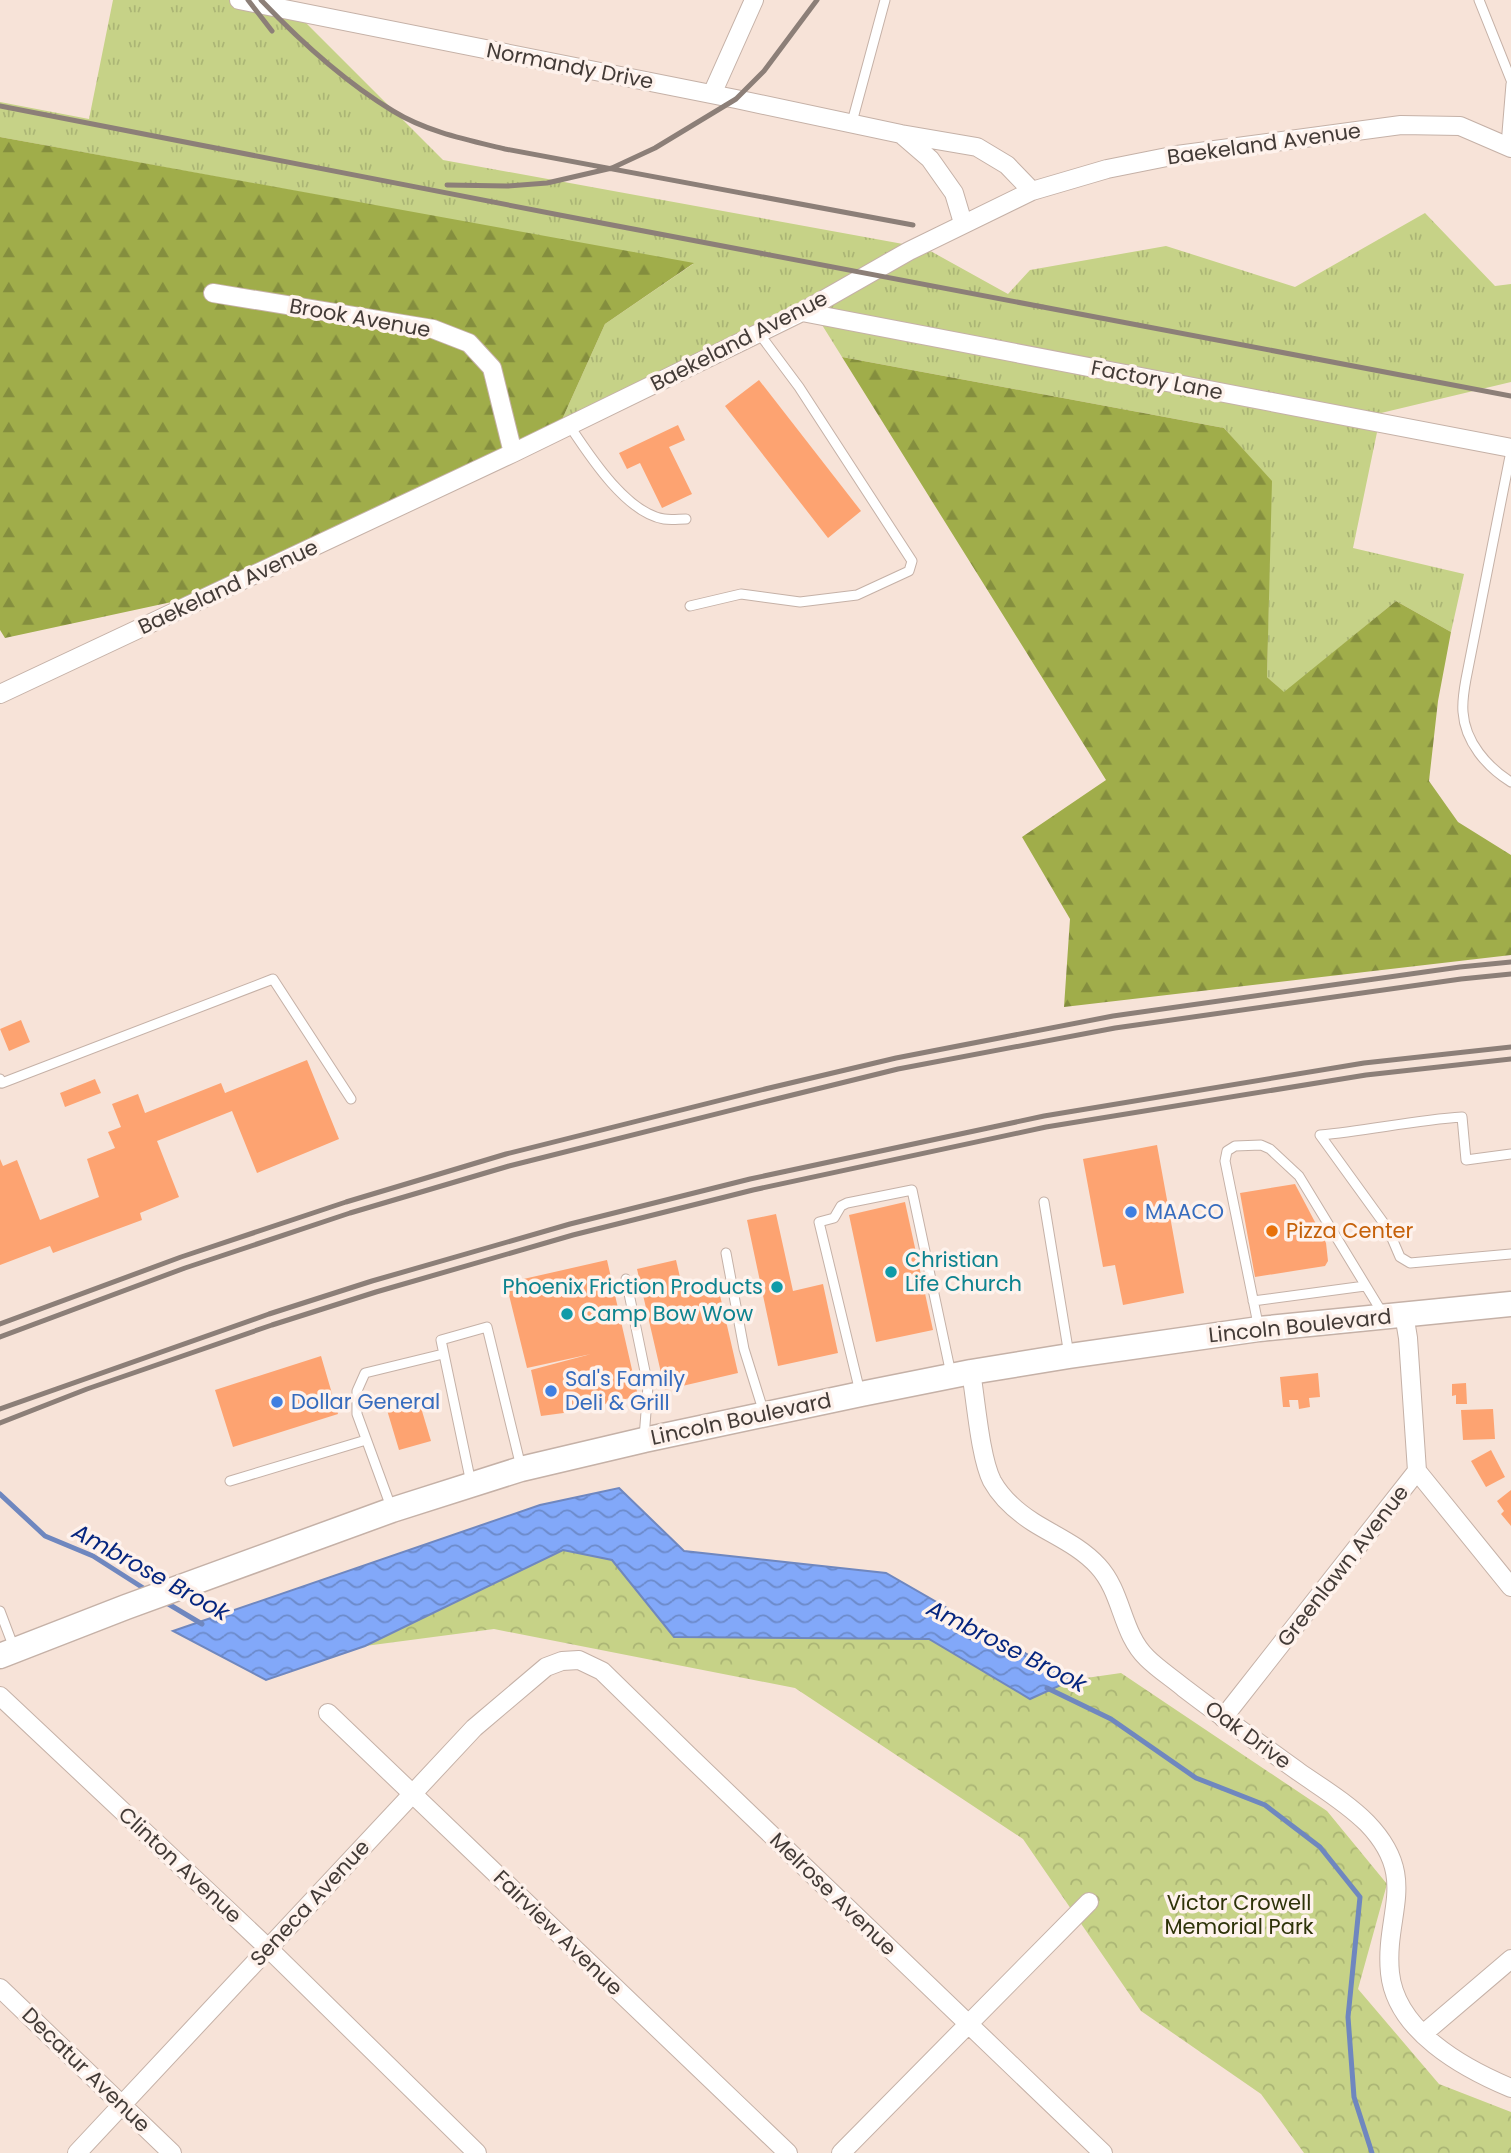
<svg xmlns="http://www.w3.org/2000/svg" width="1511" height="2153" font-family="Poppins,sans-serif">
  <defs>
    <pattern id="grass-tufts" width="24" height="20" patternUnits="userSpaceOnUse" patternTransform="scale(1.75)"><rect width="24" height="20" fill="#c6d287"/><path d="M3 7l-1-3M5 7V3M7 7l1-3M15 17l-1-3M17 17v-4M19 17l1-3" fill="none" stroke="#abb575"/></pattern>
    <pattern id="forest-firs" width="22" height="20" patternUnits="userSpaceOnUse" patternTransform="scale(1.75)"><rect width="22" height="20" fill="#a0ad4a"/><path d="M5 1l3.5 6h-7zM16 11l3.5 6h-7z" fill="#848e3e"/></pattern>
    <pattern id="park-crowns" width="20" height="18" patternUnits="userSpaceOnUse" patternTransform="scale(1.75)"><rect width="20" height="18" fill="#c6d287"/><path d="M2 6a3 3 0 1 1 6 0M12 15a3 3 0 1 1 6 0" fill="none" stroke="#abb575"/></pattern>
    <pattern id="water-waves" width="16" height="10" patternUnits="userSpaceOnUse" patternTransform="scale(1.75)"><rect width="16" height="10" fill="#82a8f9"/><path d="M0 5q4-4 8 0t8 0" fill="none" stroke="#6c8aca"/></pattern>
  </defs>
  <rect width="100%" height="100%" fill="#f7e3d8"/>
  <path fill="url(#grass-tufts)" d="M113,0H236L296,13L443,160L925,248L1008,294L1030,270L1166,246L1295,287L1425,213L1495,286L1511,284V382L1381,413L1353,548L1464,574L1451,632L1396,601L1284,693L1267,677L1271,481L1224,428L842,357L809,304L560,424L605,324L693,264L0,137V102L89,119Z"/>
  <path fill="url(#forest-firs)" d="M0,137L694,263L605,324L560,424L255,584L5,638L0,630Z
    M842,357L1224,428L1272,481L1267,677L1284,692L1396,601L1451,632L1438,701L1429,781L1458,822L1511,855V955L1064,1007L1070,919L1022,837L1106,780Z"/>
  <path fill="url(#park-crowns)" d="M563,1550L612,1560L675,1637L929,1639L1030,1698L1072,1680L1121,1673L1327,1811L1387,1884L1358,1989L1439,2084L1511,2112V2153H1304L1261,2094L1141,2011L1023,1839L795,1688L494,1629L365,1646Z"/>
  <path fill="url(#water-waves)" stroke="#6f87bf" stroke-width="2" d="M619,1488L684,1551L886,1573L1072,1680L1030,1699L929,1639L674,1637L612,1560L563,1550L365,1646L266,1680L173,1631L540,1505Z"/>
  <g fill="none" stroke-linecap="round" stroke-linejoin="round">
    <path stroke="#6f87bf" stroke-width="5" d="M0,1494L45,1536L93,1556L148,1591
      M165,1602L202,1624
      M1047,1688L1111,1719L1196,1778L1265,1805L1320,1847L1360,1897L1348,2017L1354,2097L1372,2153"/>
  </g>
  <path fill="#fda371" d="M759,380L861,511L828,538L725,406Z
    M678,425L685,440L669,447L692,494L662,508L640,463L627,469L619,453Z
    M21,1020L30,1042L9,1051L0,1029Z
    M307,1060L339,1139L257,1173L232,1111L157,1141L179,1197L140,1213L142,1220L53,1253L50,1246L0,1265V1159L3,1166L17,1160L40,1220L99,1197L87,1159L115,1148L108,1132L121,1127L112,1104L138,1094L145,1113L221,1083L225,1093Z
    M95,1079L101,1093L65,1107L60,1093Z
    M1157,1145L1184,1293L1123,1305L1115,1265L1103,1267L1083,1159Z
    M1295,1184L1326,1243L1328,1261L1325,1266L1255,1277L1240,1193Z
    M905,1202L933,1330L876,1342L849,1215Z
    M776,1214L793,1291L823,1284L838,1353L778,1366L747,1220Z
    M607,1260L638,1396L571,1412L541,1416L531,1370L591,1354L527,1368L506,1283Z
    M676,1260L682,1286L716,1278L738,1373L665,1390L637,1269Z
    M321,1356L338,1414L233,1447L215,1390Z
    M1318,1373L1320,1397L1309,1398L1310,1407L1299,1409L1298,1400H1289L1290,1407H1283L1280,1377Z
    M1466,1383L1467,1404H1456V1395L1452,1396V1384Z
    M419,1401L431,1441L399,1450L387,1410Z
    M1493,1409L1495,1439L1463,1440L1461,1410Z
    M1491,1450L1505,1477L1486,1487L1471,1461Z
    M1511,1490V1526L1501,1514L1504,1511L1497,1501Z"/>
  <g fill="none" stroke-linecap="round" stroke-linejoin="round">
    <g stroke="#c5b1a7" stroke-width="11">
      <path id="service" d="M1479,0L1511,80
        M852,122L885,0
        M1506,145L1511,84
        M569,425C589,455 626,513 664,519C671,520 679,519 686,519
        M1511,451L1466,679C1464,690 1462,701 1463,712C1465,742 1487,767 1511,782
        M690,606L741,594L800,602L857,595L909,571L912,561L799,387L758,332
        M0,1079L2,1083L273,979L351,1099
        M1511,1154L1466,1160L1462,1117C1414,1120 1367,1131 1320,1135L1388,1229L1400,1257L1410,1263L1511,1254
        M1044,1202L1069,1355
        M726,1253L744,1349L764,1413
        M626,1279L648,1386L644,1438
        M1253,1301L1365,1286
        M1259,1329L1225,1161L1227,1151L1235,1146L1261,1145L1270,1149L1299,1176L1383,1314
        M860,1392L819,1222L834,1218L841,1206L847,1203L912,1190L951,1374
        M230,1481L366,1440
        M471,1483L441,1340L487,1327L521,1467
        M391,1507L357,1414V1391L365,1373L443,1354
        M0,1611L14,1648"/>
    </g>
    <g stroke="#c5b1a7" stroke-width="20">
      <path id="minor" d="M239,0L736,99L901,134L977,147L1007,165L1032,191
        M712,94L754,0
        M901,134L930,159L954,193L963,223
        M213,293L433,329L469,343L492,368L513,453
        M802,312L1511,448
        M0,694L513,453L802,312L909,251L1032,191L1107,169L1177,155L1401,125L1460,126L1511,148
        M971,1372C976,1401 980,1457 992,1481C1002,1499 1016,1511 1033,1522C1055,1536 1080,1546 1098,1566C1123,1593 1121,1633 1147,1658C1158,1669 1172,1678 1184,1688C1222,1717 1260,1744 1299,1772C1322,1788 1347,1803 1367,1823C1420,1878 1384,1913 1390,1973C1396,2031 1463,2068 1511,2088
        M1417,1471L1511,1587
        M0,1696L268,1948L477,2153
        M328,1713L788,2153
        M1223,1718L1417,1471L1408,1338L1404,1314
        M0,1988L172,2153
        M1423,2034L1511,1959
        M77,2153L474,1728L546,1667L562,1661L579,1660L602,1671L688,1755L1103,2153
        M841,2153L1089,1902"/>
    </g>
    <g stroke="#c5b1a7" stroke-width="27">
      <path id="secondary" d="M0,1656L126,1607L392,1510L521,1469L644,1440L861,1394L971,1372L1069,1356L1259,1329L1511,1304"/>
    </g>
    <use href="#service" stroke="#fff" stroke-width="9"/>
    <use href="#minor" stroke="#fff" stroke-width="18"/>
    <use href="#secondary" stroke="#fff" stroke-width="24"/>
    <path stroke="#8c7f78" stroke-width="5" d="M248,0L272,31
      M261,0C300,41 345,82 393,111C427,132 468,140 505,149L913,225
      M0,106L570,217L1511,396
      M447,185L507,186L547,183L612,168L655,148L736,99L764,71L817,0
      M0,1324L181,1257L346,1202L506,1154L765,1089L896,1058L1113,1016L1460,967L1511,962
      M0,1337L185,1268L350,1213L509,1166L768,1101L898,1069L1115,1028L1461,979L1511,974
      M0,1409L269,1314L372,1281L570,1224L750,1179L1044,1116L1364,1063L1511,1047
      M0,1423L87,1389L272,1325L376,1292L573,1235L753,1190L1046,1127L1366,1075L1511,1059"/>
  </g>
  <g fill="#3f7fe0" stroke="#fef2ec" stroke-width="2.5">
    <circle cx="1131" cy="1212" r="7"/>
    <circle cx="551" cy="1391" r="7"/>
    <circle cx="277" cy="1402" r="7"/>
  </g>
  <circle fill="#e8710a" stroke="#fef2ec" stroke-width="2.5" cx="1272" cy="1231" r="7"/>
  <g fill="#0f9aa8" stroke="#fef2ec" stroke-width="2.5">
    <circle cx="891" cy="1272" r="7"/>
    <circle cx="777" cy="1287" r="7"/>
    <circle cx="567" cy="1314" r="7"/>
  </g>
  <g text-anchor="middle" stroke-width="7" stroke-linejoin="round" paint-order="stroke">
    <g font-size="21" fill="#433b37" stroke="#fef2ec">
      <text transform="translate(570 66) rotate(11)" y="7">Normandy Drive</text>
      <text transform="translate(1264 144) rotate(-8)" y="7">Baekeland Avenue</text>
      <text transform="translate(360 318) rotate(10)" y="7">Brook Avenue</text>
      <text transform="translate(739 341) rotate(-27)" y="7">Baekeland Avenue</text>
      <text transform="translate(1157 380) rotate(11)" y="7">Factory Lane</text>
      <text transform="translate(228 587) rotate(-25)" y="7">Baekeland Avenue</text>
      <text transform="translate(1300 1326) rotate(-6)" y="7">Lincoln Boulevard</text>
      <text transform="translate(741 1419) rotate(-12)" y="7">Lincoln Boulevard</text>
      <text transform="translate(1343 1566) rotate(-52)" y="7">Greenlawn Avenue</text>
      <text transform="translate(1248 1735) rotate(36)" y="7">Oak Drive</text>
      <text transform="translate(180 1865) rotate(43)" y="7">Clinton Avenue</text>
      <text transform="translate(833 1894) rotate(44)" y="7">Melrose Avenue</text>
      <text transform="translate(310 1903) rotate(-47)" y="7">Seneca Avenue</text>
      <text transform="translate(558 1933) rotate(44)" y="7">Fairview Avenue</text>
      <text transform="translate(86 2070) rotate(44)" y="7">Decatur Avenue</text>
    </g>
    <g font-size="21" fill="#366cbe" stroke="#fef2ec" text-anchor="start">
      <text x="1145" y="1219">MAACO</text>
      <text x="565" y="1386">Sal's Family<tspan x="565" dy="24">Deli &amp; Grill</tspan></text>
      <text x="291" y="1409">Dollar General</text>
    </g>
    <g font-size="21" fill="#c56008" stroke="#fef2ec" text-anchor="start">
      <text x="1286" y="1238">Pizza Center</text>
    </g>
    <g font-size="21" fill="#0d838f" stroke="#fef2ec" text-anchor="start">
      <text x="905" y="1267">Christian<tspan x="905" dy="24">Life Church</tspan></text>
      <text x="763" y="1294" text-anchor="end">Phoenix Friction Products</text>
      <text x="581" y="1321">Camp Bow Wow</text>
    </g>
    <g font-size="21" fill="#2e3309" stroke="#fef2ec">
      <text x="1239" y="1910">Victor Crowell<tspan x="1239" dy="24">Memorial Park</tspan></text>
    </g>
    <g font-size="23" font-style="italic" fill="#05257f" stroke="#fef2ec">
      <text transform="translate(151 1572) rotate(29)" y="8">Ambrose Brook</text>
      <text transform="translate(1007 1646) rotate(27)" y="8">Ambrose Brook</text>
    </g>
  </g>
</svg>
